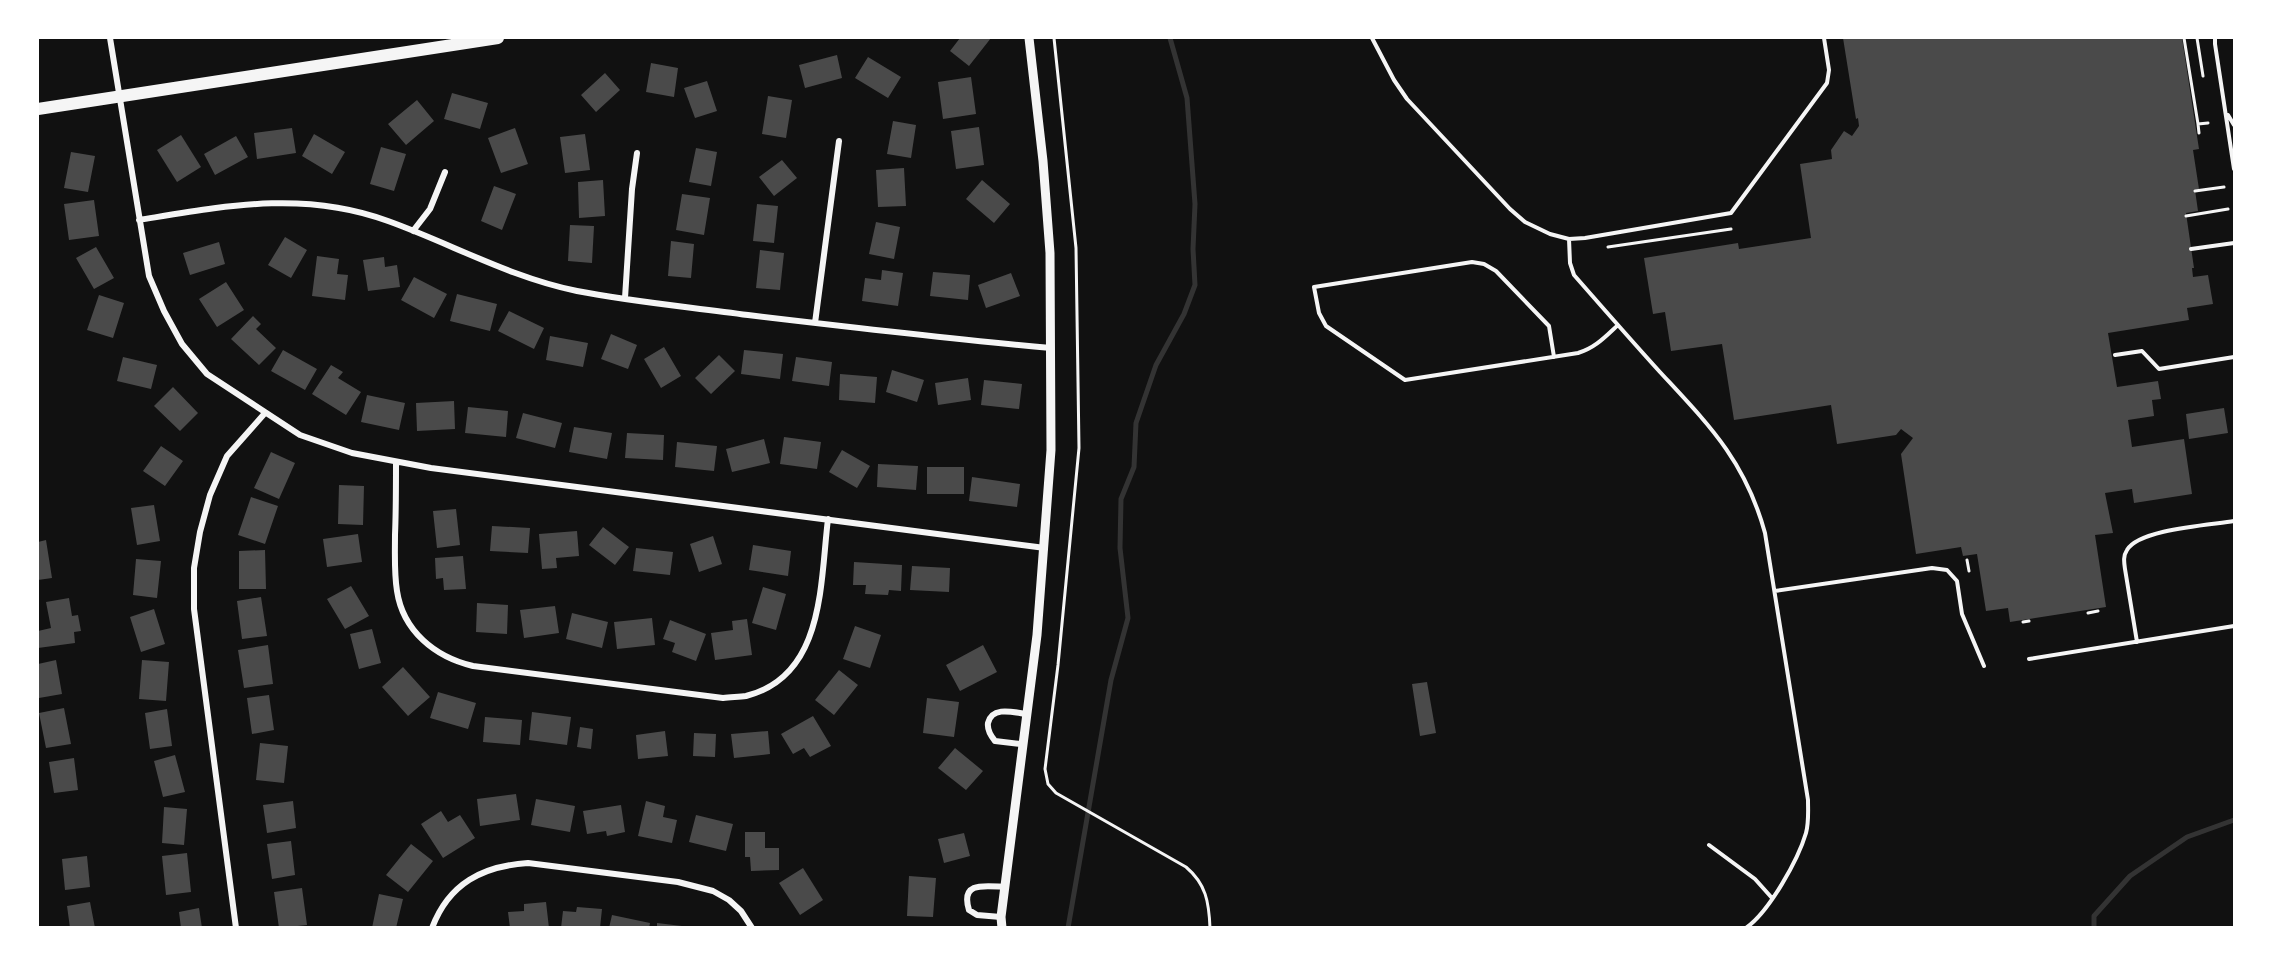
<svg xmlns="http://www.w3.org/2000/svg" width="2272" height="965" font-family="'Sofia Sans Condensed',sans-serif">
  <rect width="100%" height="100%" fill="#111"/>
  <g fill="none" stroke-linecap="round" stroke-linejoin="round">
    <path stroke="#333" stroke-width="5" d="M1068,928L1111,680L1128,618L1120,548L1121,499L1134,467L1136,423L1156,365L1184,314L1195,285L1193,249L1195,204L1187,98L1170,38
      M2094,928V916L2130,876L2187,837L2234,820"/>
  </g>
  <path fill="#4a4a4a" d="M960,38H991L969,66L950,51Z
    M1843,38H2182L2199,149L2193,150L2199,189L2195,190L2198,211L2186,213L2194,268H2192L2193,277L2208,275L2213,304L2187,308L2189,320L2108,333L2117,387L2158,381L2161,399L2152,400L2154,416L2128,420L2132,447L2184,439L2192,494L2134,503L2132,489L2105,493L2113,533L2095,535L2106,607L2010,622L2008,608L1986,611L1977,554L1963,556L1961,547L1916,554L1901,454L1913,438L1901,429L1896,435L1837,444L1831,405L1734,420L1722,344L1671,351L1665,312L1653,314L1644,258L1738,243L1739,249L1811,238L1800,164L1832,159L1831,150L1844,131L1852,136L1859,126L1858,118L1856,119Z
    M837,55L842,78L805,88L799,65Z
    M868,57L901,77L888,98L855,78Z
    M651,63L678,68L674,97L646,92Z
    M605,73L620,90L596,112L581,95Z
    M971,77L976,114L943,119L938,82Z
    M707,81L717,111L695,118L684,88Z
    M452,93L488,103L480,129L444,119Z
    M768,96L792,100L786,138L762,134Z
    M417,100L434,121L406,145L388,124Z
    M893,121L916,125L911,158L887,154Z
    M979,127L984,165L956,169L951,131Z
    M292,128L296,153L257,159L254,133Z
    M515,128L528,164L501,173L488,138Z
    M314,134L345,152L332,174L302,156Z
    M585,134L590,170L565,173L560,137Z
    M181,135L201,167L177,182L157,150Z
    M236,136L248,157L215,175L204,154Z
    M381,147L406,154L394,191L370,184Z
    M696,148L717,152L711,186L689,182Z
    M71,152L95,156L88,192L64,188Z
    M782,160L797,178L774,196L759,177Z
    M904,168L906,206L878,207L876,170Z
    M603,180L605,216L579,218L578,182Z
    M982,180L1010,204L994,223L966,199Z
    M494,186L516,194L502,230L481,221Z
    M682,194L710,198L704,235L676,230Z
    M94,200L99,236L69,240L64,204Z
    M757,204L778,206L774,243L753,241Z
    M876,222L900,227L894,259L869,254Z
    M570,225L594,226L592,263L568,261Z
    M285,237L307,250L291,278L268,265Z
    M671,241L694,244L691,278L668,276Z
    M219,242L225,264L190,275L183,253Z
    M96,247L114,278L94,289L76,258Z
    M760,250L784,253L780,290L756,288Z
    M317,256L339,259L337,274L348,275L345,300L312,296Z
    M384,257L385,267L397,265L400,287L368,291L363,260Z
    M882,270L903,273L898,306L862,301L865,278L881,280Z
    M933,272L970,275L968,300L930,296Z
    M1011,273L1020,296L986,308L978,285Z
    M414,277L447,294L434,318L401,300Z
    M226,282L244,310L217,327L199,299Z
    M457,294L497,304L490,331L450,321Z
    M99,295L124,303L113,338L87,330Z
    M509,311L544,328L534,349L498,331Z
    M253,316L261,324L256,329L276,348L259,365L231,339Z
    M611,334L637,345L628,369L601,359Z
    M550,336L588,343L583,367L546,360Z
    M664,347L681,376L661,388L644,359Z
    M283,350L317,369L305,390L271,371Z
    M744,350L783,354L780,379L741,374Z
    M719,355L735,371L711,394L695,378Z
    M123,357L157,365L151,389L117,381Z
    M796,357L832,362L829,386L792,381Z
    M331,365L343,372L338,378L361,392L346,415L312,394Z
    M892,370L924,380L917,402L886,392Z
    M840,374L877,377L875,403L839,400Z
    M968,378L971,400L938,405L935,383Z
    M984,380L1022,384L1019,409L981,405Z
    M173,387L198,413L180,431L154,406Z
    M367,395L405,403L399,430L361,422Z
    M454,401L455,429L417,431L416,403Z
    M468,407L508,411L506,437L465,433Z
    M2224,408L2228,433L2189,439L2186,414Z
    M523,413L562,423L555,448L516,438Z
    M574,427L612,433L607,459L569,452Z
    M627,433L664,435L663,460L625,458Z
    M784,437L821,442L817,469L780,464Z
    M764,439L770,463L732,472L726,449Z
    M677,442L717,446L714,471L675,467Z
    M161,446L183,461L165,486L143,471Z
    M842,450L870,466L857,488L829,472Z
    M271,452L295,463L279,499L254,488Z
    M878,464L918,466L916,490L877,487Z
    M927,467H964V494H927Z
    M972,477L1020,484L1017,507L969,501Z
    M339,485L364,486L363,525L338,524Z
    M251,497L278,506L265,544L238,535Z
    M154,505L160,541L137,545L131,508Z
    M456,509L460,545L437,548L433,511Z
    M492,526L530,528L528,553L490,551Z
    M603,527L629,547L615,565L589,545Z
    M577,531L579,556L556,558L557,568L542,569L539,534Z
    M358,534L362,562L327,567L323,539Z
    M713,536L722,564L699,572L690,544Z
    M46,540L52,578L38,580V542Z
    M753,545L791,551L788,576L749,570Z
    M636,548L673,552L670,575L633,571Z
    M265,550L266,589H239V551Z
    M463,556L466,589L444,590L443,578L436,579L435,558Z
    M136,559L161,561L157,598L133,595Z
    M854,562L902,565L901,591L889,590L888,595L865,594L866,585H853Z
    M912,566L950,568L949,592L910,590Z
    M351,586L369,616L345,629L327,599Z
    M763,587L786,594L776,630L752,623Z
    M261,597L267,636L242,639L237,601Z
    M69,598L72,616L78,615L81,631L74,632L75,643L38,648V631L51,628L46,602Z
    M477,603L508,605L507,634L476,632Z
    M555,606L559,633L524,638L520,610Z
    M154,609L165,644L141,652L130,617Z
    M572,613L608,622L602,648L566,639Z
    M652,618L655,645L617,649L614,622Z
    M747,619L752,655L715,660L711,633L733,630L732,621Z
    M670,620L706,634L696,661L672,652L675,643L663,639Z
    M855,626L881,635L870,668L843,659Z
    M372,629L381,663L359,669L350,634Z
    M268,645L273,684L244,688L238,650Z
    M983,645L997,672L960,691L946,665Z
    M56,660L62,694L39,698L38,664Z
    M142,660L169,662L166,701L139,699Z
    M403,667L430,697L408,716L382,687Z
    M839,670L858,685L834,715L815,700Z
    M1427,682L1436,733L1420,736L1412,684Z
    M438,692L476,703L468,729L430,718Z
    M269,695L274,730L252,734L247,698Z
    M927,698L959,702L954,737L923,733Z
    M64,708L71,744L46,748L39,713Z
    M167,709L172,746L150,749L145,713Z
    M532,712L571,717L567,745L529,740Z
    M813,716L831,746L810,757L804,748L793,754L781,734Z
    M485,717L522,720L520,745L483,742Z
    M580,727L593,729L591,749L577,747Z
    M665,731L668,756L638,759L636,735Z
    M768,731L770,754L734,758L731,734Z
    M694,733L716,734L715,757L693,756Z
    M260,743L288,746L284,783L256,780Z
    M955,748L983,771L966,790L938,768Z
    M175,755L185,792L163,797L154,761Z
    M74,758L78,790L54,793L49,762Z
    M516,794L520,820L480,826L477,799Z
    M536,799L575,806L570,832L531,825Z
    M293,801L296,828L267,833L263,805Z
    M646,801L665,806L663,817L677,820L672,843L638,836Z
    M621,805L625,832L607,836L606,831L587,834L583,811Z
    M164,807L187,809L184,845L162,843Z
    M441,811L448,822L460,815L475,838L443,858L421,824Z
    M696,815L733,824L726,851L689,842Z
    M745,832H765V848H779V870L751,871L750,857H745Z
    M964,833L970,856L944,863L938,839Z
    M291,841L295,875L272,879L267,844Z
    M411,844L433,861L408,892L386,875Z
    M187,853L191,892L166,895L162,856Z
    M87,856L90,887L65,890L62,859Z
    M803,868L823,900L800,915L779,883Z
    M909,876L936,878L933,917L907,916Z
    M302,888L307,925L279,928L274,892Z
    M379,894L403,899L396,928H372Z
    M90,902L95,928H70L67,906Z
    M546,902L549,928H510L508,912L524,911V904Z
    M577,907L602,909L600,928H561L563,911L576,912Z
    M199,908L202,928H181L179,912Z
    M612,915L650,923L649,928H609Z
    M657,923L682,926V928H657Z"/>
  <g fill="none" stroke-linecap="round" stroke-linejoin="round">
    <path stroke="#f5f5f5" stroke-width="3" d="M1054,38L1076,248L1079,448L1058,665L1045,769L1048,784L1056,793L1186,867C1206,884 1209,902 1210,928
      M2184,38L2198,124
      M2197,38L2203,76
      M2199,133L2198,124L2208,123
      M2195,191L2224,187
      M2186,216L2228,209
      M1608,247L1731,229
      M1967,560L1969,571
      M2088,613L2098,611
      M2023,622L2029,621"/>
    <path stroke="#f5f5f5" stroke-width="4" d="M1372,38L1394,80L1407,99L1510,209L1525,222L1550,234L1569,239L1585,238L1731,213L1827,83L1829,70L1824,38
      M2215,38V44L2234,169
      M2228,115L2234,125
      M1569,239L1570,263L1574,275C1602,307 1630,339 1659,371C1708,424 1745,460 1765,533L1808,800C1808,811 1809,822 1806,833C1798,860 1769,912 1746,928
      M2191,249L2234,243
      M2115,355L2142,351L2159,369L2234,357
      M1554,357L1549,326L1496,271L1484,264L1472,262L1314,287L1319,313L1326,326L1405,380L1578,353C1595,348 1605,337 1618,325
      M1775,591L1932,568L1947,570L1957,581L1962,614L1984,666
      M2137,642L2125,569C2124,562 2123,556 2127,550C2139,529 2210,525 2234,521
      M2029,659L2234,626
      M1709,845L1755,879L1772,898"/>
    <path stroke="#f5f5f5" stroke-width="6" d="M110,38L149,276L164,311L182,344L207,374L300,435L352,453L431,468L1045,548
      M139,220C225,206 304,190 388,221C452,244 509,277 577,291C633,302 691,307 748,315C849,327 950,339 1051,348
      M413,231L430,209L445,172
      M625,298L632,189L637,153
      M815,323L839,141
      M396,462C396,486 396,511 395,535C395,553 394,573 397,591C403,631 435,657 473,666L723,698C731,697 739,697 746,696C825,676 820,583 828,519
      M1021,744L995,741C990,735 987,730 988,723C992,706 1013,712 1026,714
      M1001,917L977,915L969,910C960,881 985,886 1005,887
      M236,928L194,609V568L200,532L210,495L227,456L265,413
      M432,928C449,883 483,866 528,863L678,882L713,891L729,900L741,911L752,928"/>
    <path stroke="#f5f5f5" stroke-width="9" d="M1002,928L1001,917L1037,635L1051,450L1050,253L1043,161L1029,38"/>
    <path stroke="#f5f5f5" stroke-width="12" d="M38,109L498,38"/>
  </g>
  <rect width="2272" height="965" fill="none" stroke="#ffffff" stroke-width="78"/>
</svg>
